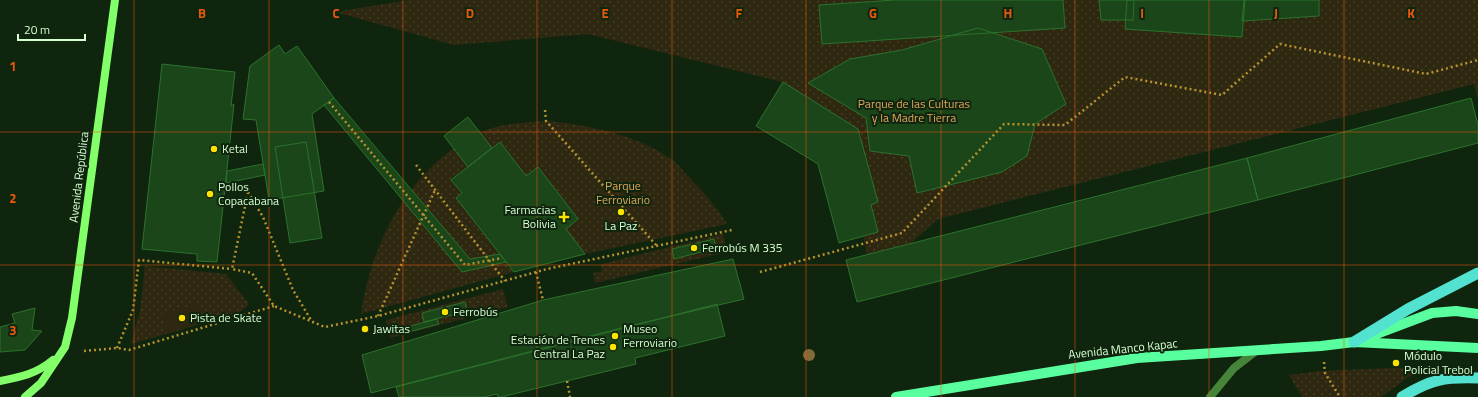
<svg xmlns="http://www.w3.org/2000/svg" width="1478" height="397" font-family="'Titillium Web',sans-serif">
  <defs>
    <pattern id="green-dots" width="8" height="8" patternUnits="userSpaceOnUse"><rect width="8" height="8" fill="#2f2811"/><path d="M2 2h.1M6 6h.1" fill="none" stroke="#433e28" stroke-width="1.8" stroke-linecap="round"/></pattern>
  </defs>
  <rect width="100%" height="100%" fill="#0f250e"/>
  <path fill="url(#green-dots)" d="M409,0H1478V100L1474,84L938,219L910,244L867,255L863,236L839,243L818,164L756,126L782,82L588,34L454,45L335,12Z
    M546,121C589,125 635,134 671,159C677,163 682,170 686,174C702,191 715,204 727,224L585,254L566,229L578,219L538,167L526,176L500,142L451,180L462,193L456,198L514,272L361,314C371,240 414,160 486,130C505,123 526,123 546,121Z
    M723,234L727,252L595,283L593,273L602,271L601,264Z
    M145,266L226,274L249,304L239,313L131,344L140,311Z
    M503,289L508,307L390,338L386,320Z
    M1436,366L1407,378L1381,397H1302L1289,375L1321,371Z"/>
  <path fill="#2f2811" d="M197,304L202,323L167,332L162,313Z"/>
  <path fill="#1a461a" stroke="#2c722c" d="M895,0H1063L1065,28L822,44L819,5Z
    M1099,0H1134L1133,20H1101Z
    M1127,0H1245L1242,37L1125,29Z
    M1244,0H1319V16L1242,21Z
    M978,28L1042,49L1066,104L1035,124L1027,156L1002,172L917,193L909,156L870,151L866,118L808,83L850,59L902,50Z
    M279,45L285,54L297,46L334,98L312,114L324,191L269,200L256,120L243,119L250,66Z
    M162,64L235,72L231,106L234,104L217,262L197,261V254L142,249Z
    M783,82L858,129L878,202L871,205L878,232L839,243L818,164L756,126Z
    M334,98L470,259L500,254L506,262L462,272L324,105Z
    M1471,98L1478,125V143L1258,200L1247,158Z
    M468,117L492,148L468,167L444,136Z
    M306,142L322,238L290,243L275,147Z
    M500,142L526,176L538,167L578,219L566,229L585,254L514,272L456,198L462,193L451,180Z
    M1247,158L1258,200L857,302L846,260Z
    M263,164L265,175L226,183L227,171Z
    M714,239L716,248L674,259L672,249Z
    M733,259L744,299L625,327L371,393L362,355L543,300Z
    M465,302L467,311L424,322L422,313Z
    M717,304L725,336L635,358L636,364L579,378L501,397H498L497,394L484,397H399L396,387Z
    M35,308L32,330L42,331L25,350L0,352V327L15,323L12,314Z
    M437,319L439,324L396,335L395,330Z"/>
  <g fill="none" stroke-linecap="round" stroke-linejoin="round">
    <path stroke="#b7932d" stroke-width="2.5" stroke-dasharray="2 3" stroke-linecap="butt" d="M545,110L546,121L656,245
      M416,165L505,281
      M248,192L232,269L252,273L274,306L325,327L378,316L547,269L732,230
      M248,192L263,217L293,290L311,320
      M536,272L543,300
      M760,272L902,233L1004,124L1065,125L1125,77L1222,95L1280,44L1426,74L1478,60
      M378,316L435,190
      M117,348L133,310L139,260L232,269
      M84,351L117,348L129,350L274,306
      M1324,362L1325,373L1340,397
      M567,381L570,397"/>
    <path stroke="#458439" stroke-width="8" d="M1210,397L1234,368L1256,351"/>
    <path stroke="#83ff69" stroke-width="8" d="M0,381C21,377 36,374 53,360
      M25,397L41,383L65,347L72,318L115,0"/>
    <path stroke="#59ff9f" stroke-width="10" d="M1371,336L1432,313L1456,311L1478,314
      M896,397L1137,358L1321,346L1354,342L1478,348"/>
    <path stroke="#53e2cf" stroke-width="11" d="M1354,342L1408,309L1478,273
      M1402,397C1431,379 1445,377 1478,378"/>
    <path stroke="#b7932d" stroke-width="2.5" stroke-dasharray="2 3" stroke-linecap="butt" d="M329,102L465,265L502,258"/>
  </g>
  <circle fill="#826b39" cx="809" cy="355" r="6"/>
  <path fill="none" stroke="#e8590c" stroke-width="1" stroke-opacity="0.55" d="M134,0V397M269,0V397M403,0V397M537,0V397M672,0V397M806,0V397M941,0V397M1075,0V397M1209,0V397M1344,0V397M0,132H1478M0,265H1478"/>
  <g fill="#fde300" stroke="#0f250e" stroke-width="1.5">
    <circle cx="214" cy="149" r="4"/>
    <circle cx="210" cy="194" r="4"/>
    <circle cx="621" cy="212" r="4"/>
    <path d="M562 211h4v4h4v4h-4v4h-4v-4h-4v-4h4z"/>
    <circle cx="694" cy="248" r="4"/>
    <circle cx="445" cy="312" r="4"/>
    <circle cx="182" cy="318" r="4"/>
    <circle cx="365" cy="329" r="4"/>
    <circle cx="615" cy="336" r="4"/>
    <circle cx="613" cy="347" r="4"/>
    <circle cx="1396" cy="363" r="4"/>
  </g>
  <g text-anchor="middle" stroke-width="4" stroke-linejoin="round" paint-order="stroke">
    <g font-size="12" fill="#e1a55c" stroke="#0f250e">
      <text x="914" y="108">Parque de las Culturas<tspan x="914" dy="14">y la Madre Tierra</tspan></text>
      <text x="623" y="190">Parque<tspan x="623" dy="14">Ferroviario</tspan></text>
    </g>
    <g font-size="12" fill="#d6ffd2" stroke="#0f250e" text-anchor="start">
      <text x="222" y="153">Ketal</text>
      <text x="218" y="191">Pollos<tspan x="218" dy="14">Copacabana</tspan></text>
      <text x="556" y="214" text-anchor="end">Farmacias<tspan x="556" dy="14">Bolivia</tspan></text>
      <text x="621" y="230" text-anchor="middle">La Paz</text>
      <text x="702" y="252">Ferrobús M 335</text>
      <text x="453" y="316">Ferrobús</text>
      <text x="190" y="322">Pista de Skate</text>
      <text x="373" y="333">Jawitas</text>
      <text x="623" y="333">Museo<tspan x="623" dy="14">Ferroviario</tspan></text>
      <text x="605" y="344" text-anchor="end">Estación de Trenes<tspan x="605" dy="14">Central La Paz</tspan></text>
      <text x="1404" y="360">Módulo<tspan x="1404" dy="14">Policial Trebol</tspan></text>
    </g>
    <g font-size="12" fill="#d6ffd2" stroke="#0f250e">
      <text transform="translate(79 177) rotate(-83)" y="4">Avenida República</text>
      <text transform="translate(1123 349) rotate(-6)" y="4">Avenida Manco Kapac</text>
    </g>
  </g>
  <g font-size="13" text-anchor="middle" font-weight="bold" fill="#e8590c" stroke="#0f250e" stroke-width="4" stroke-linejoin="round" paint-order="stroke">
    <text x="202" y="18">B</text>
    <text x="336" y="18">C</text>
    <text x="470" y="18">D</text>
    <text x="605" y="18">E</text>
    <text x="739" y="18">F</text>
    <text x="873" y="18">G</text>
    <text x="1008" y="18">H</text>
    <text x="1142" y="18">I</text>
    <text x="1276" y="18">J</text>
    <text x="1411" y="18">K</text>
    <text x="13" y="71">1</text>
    <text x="13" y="203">2</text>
    <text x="13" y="335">3</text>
  </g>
  <path d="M18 34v6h67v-6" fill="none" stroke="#d6ffd2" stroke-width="2"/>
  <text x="24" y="34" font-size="12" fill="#d6ffd2" stroke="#0f250e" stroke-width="3" paint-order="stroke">20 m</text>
</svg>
